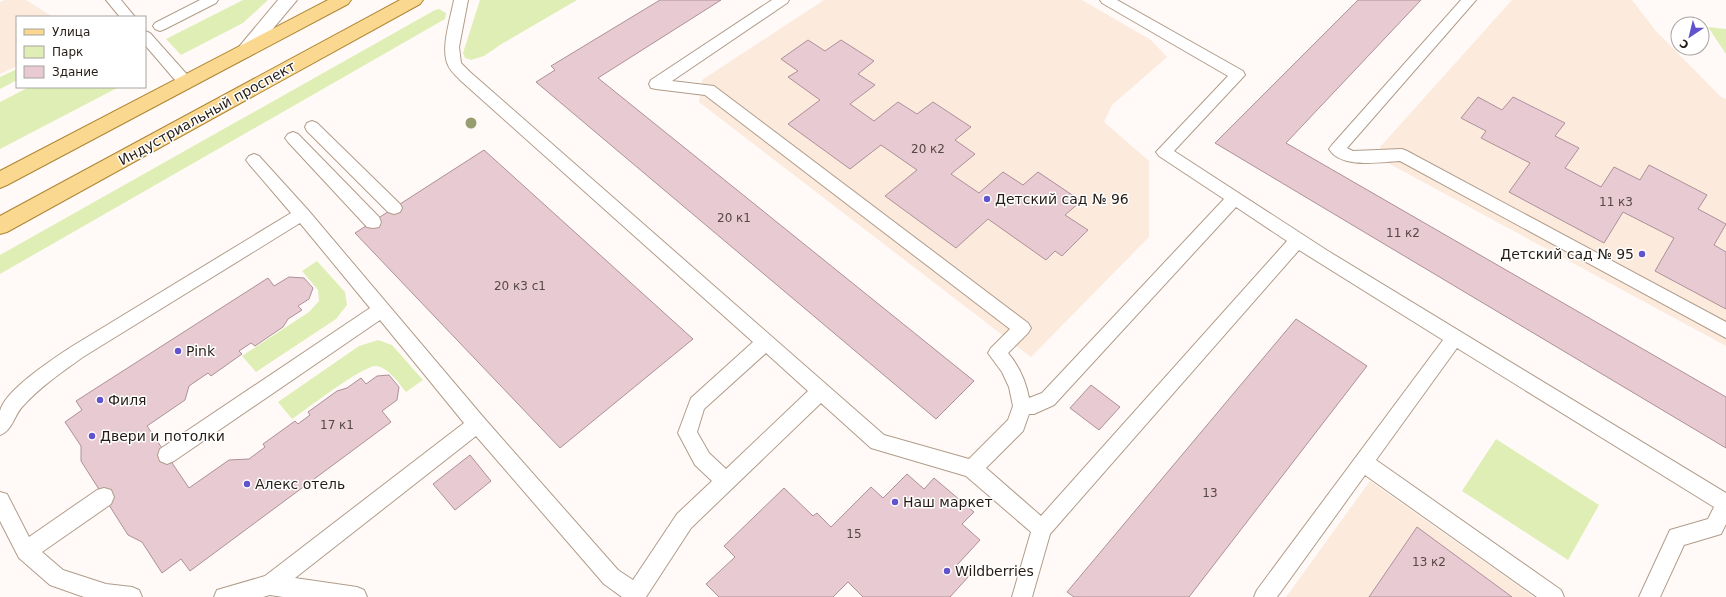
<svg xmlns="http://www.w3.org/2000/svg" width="1726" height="597" font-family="'DejaVu Sans',sans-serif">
  <rect width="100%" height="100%" fill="#fffaf7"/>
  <path fill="#fceadc" d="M5,0H26L53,17H17V66L0,74V2Z
    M824,0H1082L1151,40L1167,57L1112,105L1104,122L1149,161V237L1031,357L699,102L702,80Z
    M1512,0H1632L1655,30L1721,97L1726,99V346L1388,163L1380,147Z
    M1370,481L1534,597H1286Z"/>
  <path fill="#dfeeb5" d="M243,0H268L243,23L181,55L166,39Z
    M480,0H577L500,45L484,56L471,60L465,58L463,53Z
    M439,9L446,13L445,19L0,274V255L435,10Z
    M1708,27L1726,29V54Z
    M17,69V80L0,89V77Z
    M29,87H119L0,149V102Z
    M317,261L345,292L347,305L336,319L256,372L242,356L309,312L319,301L318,290L302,271Z
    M378,340L392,345L423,380L406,392C398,383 390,369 377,366C364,364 306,410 292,419L278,402L359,346Z
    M1496,439L1599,505L1568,560L1462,491Z"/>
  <path fill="#e8cad2" stroke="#ad9099" d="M660,0H721L598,78L974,381L936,419L536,82L555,70L551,66Z
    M1358,0H1421L1286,143L1726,397V448L1215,143Z
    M808,40L825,51L841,40L874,61L858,74L875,85L850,104L874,121L898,102L917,114L933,102L971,127L955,140L975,154L951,174L979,193L1003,172L1023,185L1038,172L1081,201L1065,215L1088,230L1062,256L1055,251L1046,260L988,219L956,248L885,196L917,170L881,145L850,169L788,124L820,100L788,77L798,71L781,59Z
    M1478,97L1502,110L1513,97L1565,123L1555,136L1579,148L1565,168L1601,187L1614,167L1640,180L1649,165L1707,195L1698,209L1726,224L1714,245L1726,252V309L1655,271L1674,238L1623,212L1604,243L1509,192L1530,163L1481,138L1486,131L1461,118Z
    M484,150L693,339L560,448L355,233Z
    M289,277L304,278L313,288L309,299L298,306L302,310L288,319L283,327L255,346L251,343L239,351L242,354L211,376L208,373L189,386L185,400L147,426L189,488L229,460L249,459L265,447L263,444L295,421L298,424L310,415L308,412L337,391L347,388L361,378L366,384L377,376L389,375L399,387L397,400L382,411L391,422L190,571L181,559L162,573L142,542L128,535L81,461V446L65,422L82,410L76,401L268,278L274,286Z
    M1296,319L1367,366L1189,597H1074L1067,592Z
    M1091,385L1120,407L1099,430L1070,408Z
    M470,455L491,481L455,510L433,484Z
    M907,474L924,489L934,478L974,512L962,524L980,540L957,565L969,576L950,597H863L848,582L833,597H719L706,584L735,557L724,546L784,488L813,516L817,513L831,527L871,487L883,498Z
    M1417,527L1512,597H1369Z"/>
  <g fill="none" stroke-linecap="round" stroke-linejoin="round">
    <g stroke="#b19c8a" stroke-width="2">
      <path id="service" d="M106,0H121L135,17H120Z
        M200,0H218L216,3L165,29L160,31L155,29L153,26L155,23Z
        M454,0H468L459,47L461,63L470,72L884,435L969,459L1008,420L1013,406L1009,387L1002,372L988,353L991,348L1010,329L705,95L656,89L651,88L649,84L651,80L772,0H789L787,3L672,81L714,86L1028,323L1031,328L1028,333L1008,353C1019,366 1026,382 1029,398L1042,393L1224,199L1159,156L1156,152L1228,76L1102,3L1100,0H1117L1243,71L1245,75L1174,151L1328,251L1726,493V524L1721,534L1684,545L1660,597H1639L1670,530L1708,519L1714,507L1457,348L1376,460L1561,590L1564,597H1537L1365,475L1277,597H1254L1257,590L1443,340L1299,250L1050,534L1032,597H1012L1031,532L966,476L871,448L821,403L691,528L646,597H622L604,584L476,436L295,578L357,587L364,590L367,597H283L270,595L263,597H214L217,590L265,576L464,423L380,320L174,461L167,464L160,461L158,455L160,449L370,308L300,223L83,357C62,372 40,387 22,407C14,416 12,431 0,435C0,428 0,418 0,411C5,390 53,359 71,347L291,213L249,164L246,160L249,156L254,154L259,156L308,210L484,418L618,570L633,580L677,514L712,481L695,465L678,433L691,398L753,342L460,80C456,75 450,71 448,65C440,49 451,17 454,0ZM1236,207L1287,241L1041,516L986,468L1023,431L1029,414H1034L1054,405ZM766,353L808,391L726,469L709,453L697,432L704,409Z
        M1461,0H1476L1347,148L1353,151L1402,149L1407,151L1726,322V338L1400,161C1380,162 1341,169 1329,149L1332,145Z
        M145,31L150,33L191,79L193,83L191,87L186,88L181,87L145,45Z
        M312,121L317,123L400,204L402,208L400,212L394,214L388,212L307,131L305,127L307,123Z
        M293,132L298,134L379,217L381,222L379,227L373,228L367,227L288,142L285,138L288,134Z
        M104,488L111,490L114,497L111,504L42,552L63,570L106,584L132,587L139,590L142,597H84L50,585L19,558L0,521V492L7,494L29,537L97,490Z"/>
    </g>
    <g stroke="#b19c8a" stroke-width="2">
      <path id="minor" d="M278,0H297L250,56L244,58L238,56L235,52L238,48Z"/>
    </g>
    <g stroke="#ad8534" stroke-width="2">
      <path id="primary" d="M328,0H351L348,4L7,185L0,188V171Z
        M400,0H423L420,4L7,232L0,234V216Z"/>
    </g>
    <use href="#service" fill="#fff" fill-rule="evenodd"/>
    <use href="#minor" fill="#fff" fill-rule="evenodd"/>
    <use href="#primary" fill="#fad88f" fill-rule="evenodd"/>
  </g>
  <circle fill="#989d6f" cx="471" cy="123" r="5.5"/>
  <g fill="#6153cc" stroke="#fff" stroke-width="1.5">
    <circle cx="987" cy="199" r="4"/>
    <circle cx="1642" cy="254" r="4"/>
    <circle cx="178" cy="351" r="4"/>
    <circle cx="100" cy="400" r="4"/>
    <circle cx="92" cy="436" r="4"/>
    <circle cx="247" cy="484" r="4"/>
    <circle cx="895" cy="502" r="4"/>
    <circle cx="947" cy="571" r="4"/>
  </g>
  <g text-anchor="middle" stroke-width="3" stroke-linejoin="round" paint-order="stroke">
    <g font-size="12" fill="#564845">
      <text x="928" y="153">20 к2</text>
      <text x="1616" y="206">11 к3</text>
      <text x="734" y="222">20 к1</text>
      <text x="1403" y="237">11 к2</text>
      <text x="520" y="290">20 к3 с1</text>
      <text x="337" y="429">17 к1</text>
      <text x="1210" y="497">13</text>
      <text x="854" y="538">15</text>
      <text x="1429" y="566">13 к2</text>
    </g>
    <g font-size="14" fill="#251c16" stroke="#fff">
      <text transform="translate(207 113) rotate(-29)" y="5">Индустриальный проспект</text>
    </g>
    <g font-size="14" fill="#251c16" stroke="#fff" text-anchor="start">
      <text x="995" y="204">Детский сад № 96</text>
      <text x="1634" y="259" text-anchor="end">Детский сад № 95</text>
      <text x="186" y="356">Pink</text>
      <text x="108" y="405">Филя</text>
      <text x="100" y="441">Двери и потолки</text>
      <text x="255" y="489">Алекс отель</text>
      <text x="903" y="507">Наш маркет</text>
      <text x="955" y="576">Wildberries</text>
    </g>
  </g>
  <rect x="16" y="16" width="130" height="72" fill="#ffffff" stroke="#a8a4a2"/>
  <rect x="24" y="29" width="20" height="6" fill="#fad88f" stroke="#a8a4a2"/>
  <text x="52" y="36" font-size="12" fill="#251c16">Улица</text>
  <rect x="24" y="46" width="20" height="12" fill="#dfeeb5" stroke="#a8a4a2"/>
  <text x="52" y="56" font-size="12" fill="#251c16">Парк</text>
  <rect x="24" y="66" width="20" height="12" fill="#e8cad2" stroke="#a8a4a2"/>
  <text x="52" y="76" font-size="12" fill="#251c16">Здание</text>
  <g transform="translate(1690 36) rotate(215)"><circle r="19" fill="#ffffff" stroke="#a8a4a2"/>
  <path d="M0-3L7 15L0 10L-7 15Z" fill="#6153cc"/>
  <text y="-6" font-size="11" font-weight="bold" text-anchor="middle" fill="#251c16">С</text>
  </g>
</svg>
